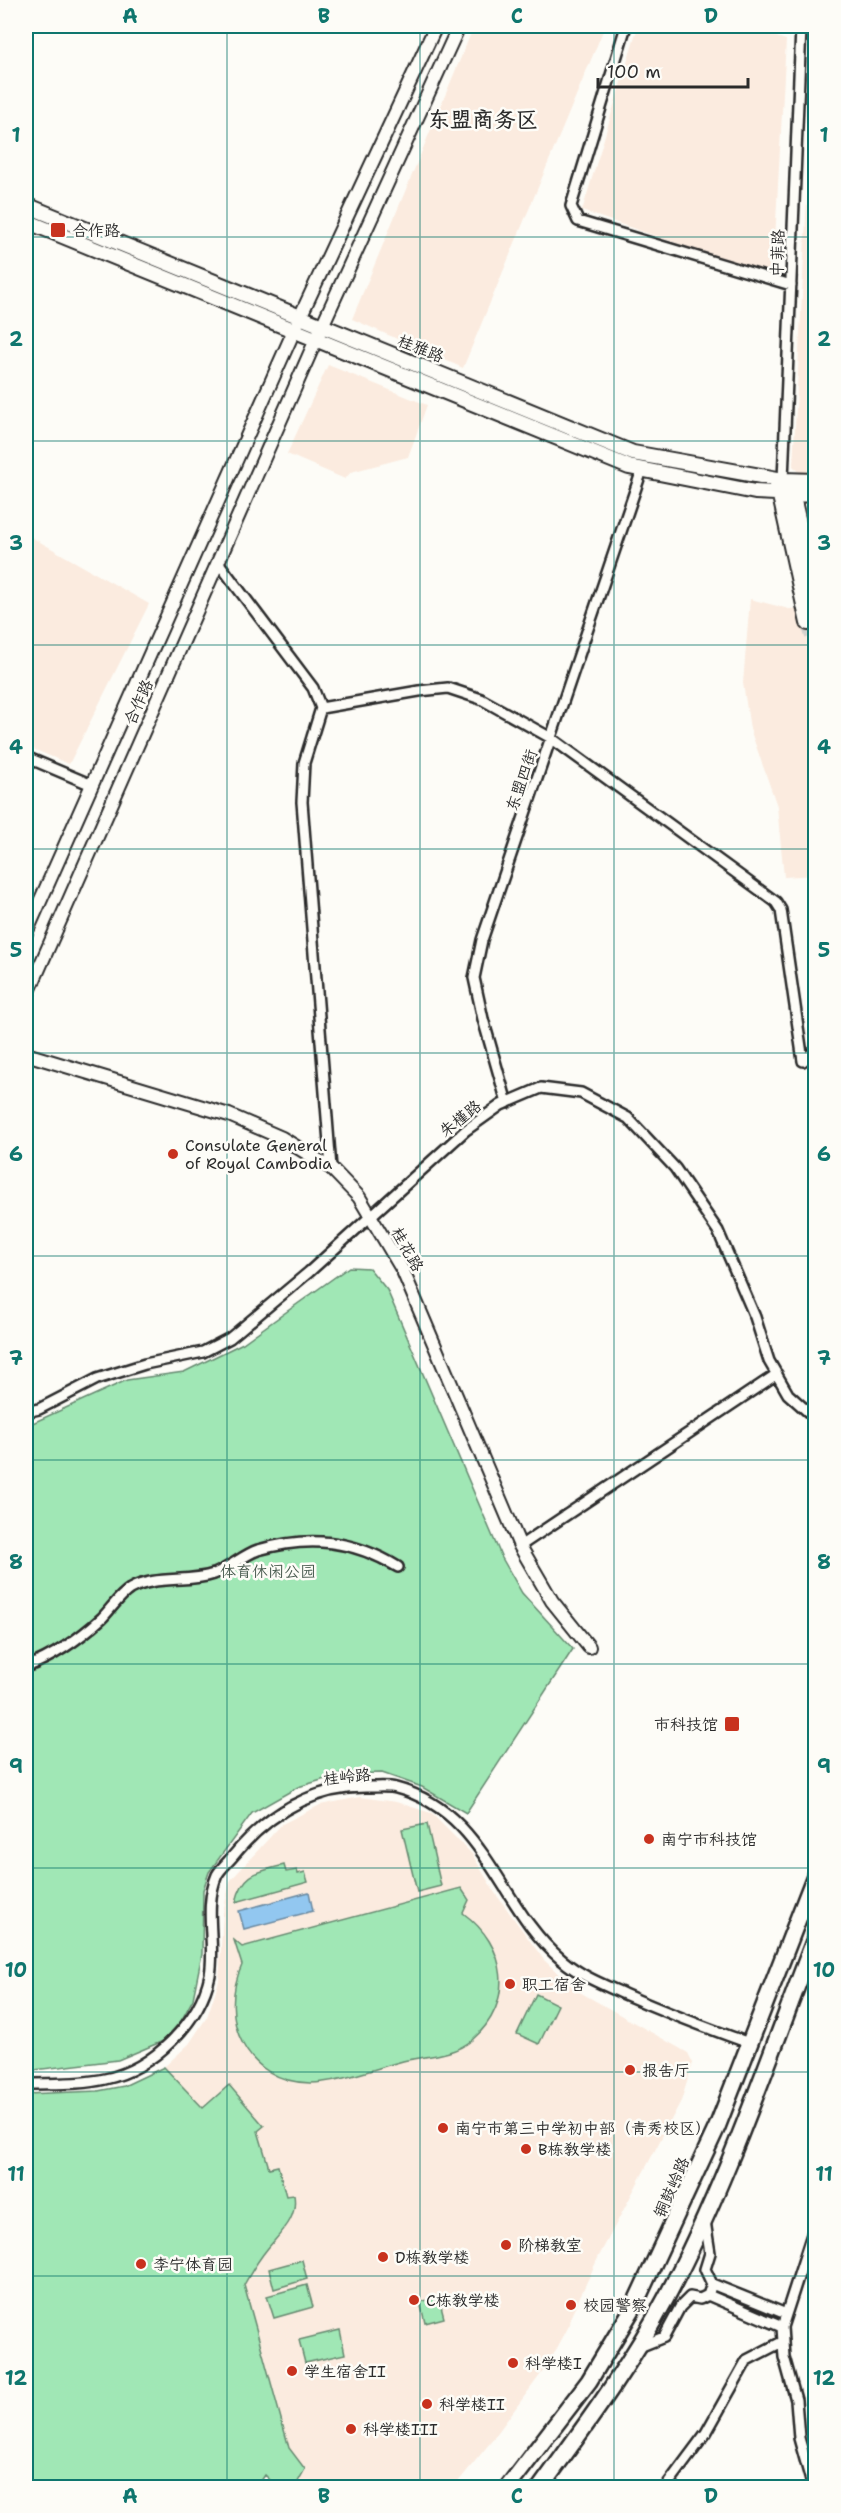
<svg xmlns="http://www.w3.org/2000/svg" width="841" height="2513" font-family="'Shantell Sans','LXGW WenKai TC',sans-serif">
  <rect width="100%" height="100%" fill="#fdfcf7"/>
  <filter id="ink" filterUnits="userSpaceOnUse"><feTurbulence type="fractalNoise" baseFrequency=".0167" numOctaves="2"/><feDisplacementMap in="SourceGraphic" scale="12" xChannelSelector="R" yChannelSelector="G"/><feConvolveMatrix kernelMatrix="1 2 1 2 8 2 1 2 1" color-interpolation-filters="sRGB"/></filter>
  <g filter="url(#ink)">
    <path fill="#fbebdf" d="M474,26H605L463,368L352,319Z
      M638,26H741L786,40L773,276L582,211Z
      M815,47V476H804L793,466Z
      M328,365L427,405L408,457L351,472L345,479L287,454Z
      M26,534L149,604L69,764L26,746Z
      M750,599L789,609L815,607V875L784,877L777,806L750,729L743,683Z
      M360,1797L396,1802L431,1813L472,1854L495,1893L544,1960L576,1990L688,2053L693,2063L681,2101L598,2258L571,2316L570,2324L549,2363L490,2443L453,2488L277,2487L244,2285L270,2244L178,2082L164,2067L189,2044L207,2017L219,1981L223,1913L230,1881L282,1824L320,1805Z"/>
    <path fill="#a0e7b5" stroke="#668970" stroke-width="1.5" d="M349,1267L369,1268L387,1290L502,1558L522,1593L573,1649L466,1813L422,1787L382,1773L342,1774L298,1787L252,1813L209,1872L203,1890L202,1954L193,1999L181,2021L163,2041L118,2060L26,2071V1426L127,1380L184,1372L243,1343Z
      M427,1824L441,1886L417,1892L402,1829Z
      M284,1865L286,1872L297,1870L298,1874L305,1872L308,1882L236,1902C243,1872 258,1872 284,1865Z
      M461,1888L469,1900L463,1913C507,1945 516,2002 472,2040C454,2056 425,2056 403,2061C376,2068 337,2083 310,2083C245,2082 218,2018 242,1965L234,1940L242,1947Z
      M536,1994L558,2005L539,2044L517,2034Z
      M164,2067L203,2108L229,2085L264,2126L258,2131L269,2168L278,2166L286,2196L294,2195C298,2219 281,2232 268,2248C259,2259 251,2272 244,2285L289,2448L305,2469L295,2487H277L265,2475L257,2487H26V2094L98,2091L124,2086Z
      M302,2260L307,2279L274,2289L269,2269Z
      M307,2285L313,2307L274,2318L267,2296Z
      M431,2299H439L444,2318L425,2323L420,2302Z
      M340,2330L345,2354L305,2363L299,2340Z"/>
    <path fill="#92c7f0" stroke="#6989a1" stroke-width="1.5" d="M309,1892L313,1911L244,1929L239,1911Z"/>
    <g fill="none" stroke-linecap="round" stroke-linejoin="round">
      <path stroke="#d3d2ce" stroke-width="14" stroke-dasharray="14 7" stroke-linecap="butt" d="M808,623L816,650"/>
      <g stroke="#2b2b2b" stroke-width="14">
        <path id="minor" d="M626,26L571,206L578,221L791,285
          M783,480L801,27
          M218,562L313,688L321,708L304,763L302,802L331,1168
          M321,708L419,691L448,688L481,699L551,738L776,902L781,910L803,1061L816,1050
          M26,757L92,785
          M507,1103L483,1019L474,978L482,940L642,470
          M26,1412L39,1409L97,1379L145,1364L203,1352L230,1338L309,1272L466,1130L501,1105L541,1088L581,1093L628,1118L675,1168L718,1231L755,1317L769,1361L788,1394L816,1419
          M520,1546L777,1374
          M26,1667C55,1656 79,1639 102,1618C111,1609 119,1596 130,1589C155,1575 187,1583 214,1574C230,1568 243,1555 258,1550C310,1535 353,1540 398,1567
          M26,2084C51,2083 80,2085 105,2079C153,2069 200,2022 210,1975C216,1943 203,1907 217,1875C220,1869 228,1862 233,1856C268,1814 314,1785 371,1787C379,1787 388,1786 396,1788C486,1811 499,1908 562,1960C581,1976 602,1984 624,1994C665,2012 707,2028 749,2043
          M712,2284L786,2314
          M708,2295L782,2327
          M639,2347L664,2337L680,2307L690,2297L700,2299L708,2295L712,2284L705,2269L710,2253L705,2221
          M665,2488L706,2433L747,2360L782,2342
          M813,2488L799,2438L796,2400L784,2357L782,2327L816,2222"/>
      </g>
      <g stroke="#2b2b2b" stroke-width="16">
        <path id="tertiary" d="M793,26H816
          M26,933L300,317L436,26
          M26,998L322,326L459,26
          M26,1054L229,1115L282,1138L331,1168L359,1197L403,1271L520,1546L552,1601L589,1647"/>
      </g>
      <g stroke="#2b2b2b" stroke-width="18">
        <path id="secondary" d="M26,205L633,453L783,480L816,481
          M26,221L629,467L755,492L816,495
          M778,487L808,623
          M791,488L816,597"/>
      </g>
      <g stroke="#2b2b2b" stroke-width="20">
        <path id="primary" d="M507,2488L589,2381L633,2308L717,2127L816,1873
          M540,2488C585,2426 630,2366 666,2298C727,2183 769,2057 816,1936"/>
      </g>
      <use href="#minor" stroke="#fdfcf7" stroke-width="9"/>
      <use href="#tertiary" stroke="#fdfcf7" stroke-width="12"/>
      <use href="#secondary" stroke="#fdfcf7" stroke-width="14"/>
      <use href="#primary" stroke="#fdfcf7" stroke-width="15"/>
    </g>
  </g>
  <path fill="none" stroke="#0f766e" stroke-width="1.5" stroke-opacity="0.55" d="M227,26V2488M420,26V2488M614,26V2488M26,237H816M26,441H816M26,645H816M26,849H816M26,1053H816M26,1256H816M26,1460H816M26,1664H816M26,1868H816M26,2072H816M26,2276H816"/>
  <g fill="#c8321e" stroke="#fdfcf7" stroke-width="2">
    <rect x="50" y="222" width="16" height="16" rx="3"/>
    <circle cx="173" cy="1154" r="6"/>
    <rect x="724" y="1716" width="16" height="16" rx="3"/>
    <circle cx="649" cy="1839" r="6"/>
    <circle cx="510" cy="1984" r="6"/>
    <circle cx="630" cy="2070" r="6"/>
    <circle cx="443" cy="2128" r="6"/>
    <circle cx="526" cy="2149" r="6"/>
    <circle cx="506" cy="2245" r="6"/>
    <circle cx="383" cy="2257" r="6"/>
    <circle cx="141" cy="2264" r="6"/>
    <circle cx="414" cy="2300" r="6"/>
    <circle cx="571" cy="2305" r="6"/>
    <circle cx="513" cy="2363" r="6"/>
    <circle cx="292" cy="2371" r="6"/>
    <circle cx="427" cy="2404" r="6"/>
    <circle cx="351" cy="2429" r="6"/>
  </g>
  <g text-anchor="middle" stroke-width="5" stroke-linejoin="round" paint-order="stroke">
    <g font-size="16" fill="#2b2b2b" stroke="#fdfcf7" text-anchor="start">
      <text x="72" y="236">合作路</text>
      <text x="185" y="1151">Consulate General<tspan x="185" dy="18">of Royal Cambodia</tspan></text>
      <text x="718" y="1730" text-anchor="end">市科技馆</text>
      <text x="661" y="1845">南宁市科技馆</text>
      <text x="522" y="1990">职工宿舍</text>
      <text x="642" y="2076">报告厅</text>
      <text x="455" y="2134">南宁市第三中学初中部（青秀校区）</text>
      <text x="538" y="2155">B栋教学楼</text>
      <text x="518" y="2251">阶梯教室</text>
      <text x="395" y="2263">D栋教学楼</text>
      <text x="153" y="2270">李宁体育园</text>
      <text x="426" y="2306">C栋教学楼</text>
      <text x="583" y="2311">校园警察</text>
      <text x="525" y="2369">科学楼I</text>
      <text x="304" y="2377">学生宿舍II</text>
      <text x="439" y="2410">科学楼II</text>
      <text x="363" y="2435">科学楼III</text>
    </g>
    <g font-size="16" fill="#2b2b2b" stroke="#fdfcf7">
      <text transform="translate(777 253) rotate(-88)" y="6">中菲路</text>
      <text transform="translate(421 348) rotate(22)" y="6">桂雅路</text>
      <text transform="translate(138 702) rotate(-66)" y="6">合作路</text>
      <text transform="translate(521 780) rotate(-71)" y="6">东盟四街</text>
      <text transform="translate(460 1118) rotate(-39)" y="6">朱槿路</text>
      <text transform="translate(408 1249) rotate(61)" y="6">桂花路</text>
      <text transform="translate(347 1776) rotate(-6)" y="6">桂岭路</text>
      <text transform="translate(671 2187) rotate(-66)" y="6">铜鼓岭路</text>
    </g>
    <g font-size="16" fill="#485a4e" stroke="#fdfcf7">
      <text x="268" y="1577">体育休闲公园</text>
    </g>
    <g font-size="22" font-weight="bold" fill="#2b2b2b" stroke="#fdfcf7">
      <text x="483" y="127">东盟商务区</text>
    </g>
  </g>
  <rect width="841" height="2513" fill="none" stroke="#fdfcf7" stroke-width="66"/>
  <path d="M598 78v9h150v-9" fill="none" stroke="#2b2b2b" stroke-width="3"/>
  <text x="607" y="78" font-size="18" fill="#2b2b2b" stroke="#fdfcf7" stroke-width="4.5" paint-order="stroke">100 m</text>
  <rect x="33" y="33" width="775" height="2447" fill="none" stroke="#0f766e" stroke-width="2"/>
  <g font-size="20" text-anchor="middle" font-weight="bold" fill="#0f766e">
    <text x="130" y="23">A</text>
    <text x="324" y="23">B</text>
    <text x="517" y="23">C</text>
    <text x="711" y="23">D</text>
    <text x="16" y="142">1</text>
    <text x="824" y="142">1</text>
    <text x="16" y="346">2</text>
    <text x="824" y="346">2</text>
    <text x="16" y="550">3</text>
    <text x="824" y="550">3</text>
    <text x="16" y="754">4</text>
    <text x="824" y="754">4</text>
    <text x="16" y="957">5</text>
    <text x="824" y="957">5</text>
    <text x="16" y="1161">6</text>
    <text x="824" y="1161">6</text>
    <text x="16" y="1365">7</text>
    <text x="824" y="1365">7</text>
    <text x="16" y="1569">8</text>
    <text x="824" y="1569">8</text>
    <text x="16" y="1773">9</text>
    <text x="824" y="1773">9</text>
    <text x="16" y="1977">10</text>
    <text x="824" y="1977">10</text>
    <text x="16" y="2181">11</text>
    <text x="824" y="2181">11</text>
    <text x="16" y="2385">12</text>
    <text x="824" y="2385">12</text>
    <text x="130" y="2503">A</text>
    <text x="324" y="2503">B</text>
    <text x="517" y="2503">C</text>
    <text x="711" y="2503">D</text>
  </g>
</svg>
